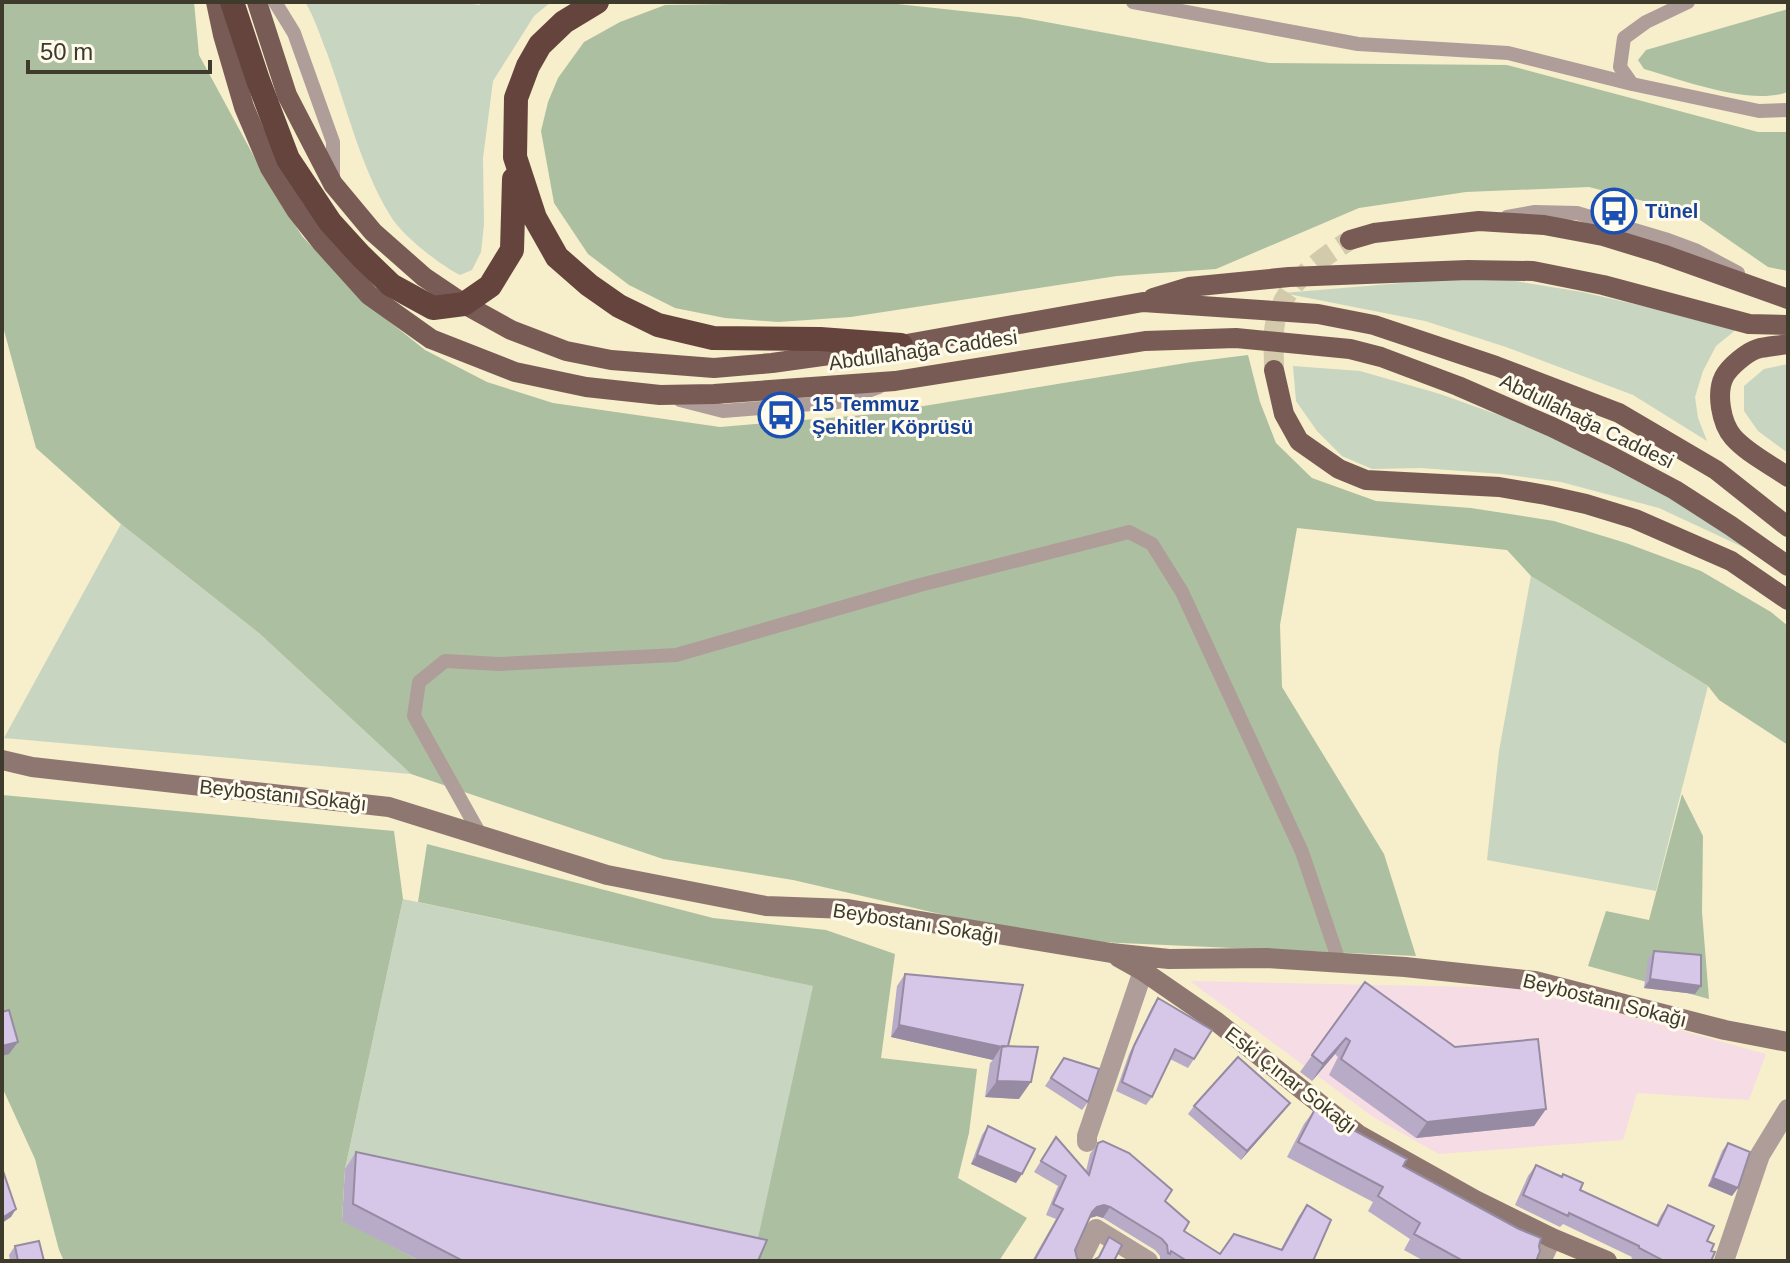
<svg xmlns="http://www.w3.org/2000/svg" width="1790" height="1263" font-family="Arial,sans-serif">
  <rect width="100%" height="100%" fill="#f7eecb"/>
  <path fill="#f6dce4" d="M1190,981L1527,988L1766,1054L1749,1100L1637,1093L1623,1140L1439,1154L1373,1117Z"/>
  <path fill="#c8d5c1" d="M305,2H458L479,5L485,2H551L534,16L493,81L483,158L484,224L481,252L472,270L460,275C440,265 401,235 390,215C360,166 347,107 327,53C320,36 315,18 305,2Z
    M1438,280H1509L1582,292L1738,328L1716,346L1703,371L1695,397L1698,418L1707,441L1633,395L1506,347L1425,321L1283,293Z
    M1788,364V453L1758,431L1744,411V386L1764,369Z
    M1293,366L1360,371L1440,394L1527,425L1686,505L1747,549L1659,508L1561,482L1502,474L1421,468L1372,469L1342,456L1317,431L1296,401Z
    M121,524L260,634L411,774L4,738Z
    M1531,576L1708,686L1656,891L1487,860L1499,751Z
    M403,899L814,986L755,1256L345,1169Z"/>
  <path fill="#acc0a1" d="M2,2H194L199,55L264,175L302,236L360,298L425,350L487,382L553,403L720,427L875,414L1192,362L1248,355L1260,402L1276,443L1312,478L1376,501L1471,508L1554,521L1626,543L1701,571L1771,612L1788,626V745L1719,700L1708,686L1531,576L1507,550L1297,528L1280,625L1282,687L1384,854L1416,956L1053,940L793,880L663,859L411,774L260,634L121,524L36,448L2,323Z
    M879,2L1019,17L1269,63L1507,65L1758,132H1788V271L1768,267L1690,213L1589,187L1466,192L1359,208L1216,269L1117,276L851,317L778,322L725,318L675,308L629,285L588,254L554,203L541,131L548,102L558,78L584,42L620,22L665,5Z
    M1788,9V92C1749,106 1683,80 1644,69L1638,60L1646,50Z
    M1682,794L1703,836L1702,912L1709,999L1588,966L1606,911L1649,920Z
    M2,795L394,831L403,899L345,1169L342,1220L420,1261H64L59,1250L35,1159L2,1087Z
    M427,844L713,918L826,930L895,954L881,1058L977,1069L969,1133L958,1178L1027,1218L999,1261H753L813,986L418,902Z"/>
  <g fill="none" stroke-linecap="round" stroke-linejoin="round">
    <path stroke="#d2caab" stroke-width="20" stroke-dasharray="20 10" stroke-linecap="butt" d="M1274,370C1274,357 1273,344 1274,331C1278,288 1317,261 1350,240"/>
    <path stroke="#af9d9a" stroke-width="14" d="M275,2L294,33L333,142V180
      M1133,2L1358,44L1508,53L1632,84L1759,111L1788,110
      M1632,84L1620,67L1624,38L1646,22L1688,2
      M1507,217L1535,212L1577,213L1668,240L1695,250L1738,273
      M680,400L723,411L838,402L879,387
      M481,836L414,716L419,682L445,661L499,664L676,655L920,585L1129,532L1152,544L1182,592L1302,852L1340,964"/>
    <path stroke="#af9d9a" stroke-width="20" d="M1087,1142V1136L1143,971
      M1080,1261L1096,1229L1148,1261
      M1541,1261L1552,1238
      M1724,1261L1760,1155L1788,1109"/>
    <path stroke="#8f7771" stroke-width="20" d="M2,760L32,767L389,807L607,875L766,906L848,909L1111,953L1169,959L1267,958L1405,967L1535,981L1725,1030L1788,1042
      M1118,957L1143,971L1217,1022L1359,1135L1475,1200L1552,1238L1607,1261"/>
    <path stroke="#795b55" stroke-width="20" d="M216,2L223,35L244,107L270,168L296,210L322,243L369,295L431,339L515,372L586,387L660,395L714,394L895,381L1145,341L1236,338L1350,349L1381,357L1458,386L1552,427L1611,456L1675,490L1731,526L1788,566
      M257,2L287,95L333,184L373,232L424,277L464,304L511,330L566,351L611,360L714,368L772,363L901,345L1143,302L1318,314L1374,325L1496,366L1619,413L1716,470L1788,527
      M1350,240L1374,233L1479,221L1544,225L1603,236L1662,254L1788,299
      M1153,298L1189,287L1289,277L1468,270L1533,271L1603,285L1749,324L1788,325
      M1788,344C1778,346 1767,346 1757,349C1747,352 1729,367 1724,377C1716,393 1721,423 1733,437C1748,454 1770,464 1788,477
      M1274,370L1284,414L1299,441L1339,469L1366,480L1499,487L1546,495L1586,504L1635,519L1731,561L1788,600"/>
    <path stroke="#65443d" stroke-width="24" d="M232,2L258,80L288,159L330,222L361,256L391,285L433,308L464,304L490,286L512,250L514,179
      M597,2L564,22L540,45L528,66L516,98L515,157L535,218L557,257L589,285L619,306L658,325L713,338L820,339L901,345"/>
  </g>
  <path fill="#b8abc8" d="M1654,951L1695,994L1644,988L1648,959Z
    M905,974L1008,1046L1019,1099L985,1097L990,1063L993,1060L891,1037L897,986Z
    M1365,982L1455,1047L1546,1109L1534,1126L1416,1138L1329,1075L1338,1057L1335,1054L1312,1081L1300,1072Z
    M1158,998L1194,1059L1188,1068L1170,1059L1152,1097L1146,1105L1116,1091L1129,1054L1152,1007Z
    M1064,1058L1088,1102L1082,1110L1045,1086Z
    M1194,1106L1284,1111L1241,1160L1188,1114Z
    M1315,1109L1403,1166L1536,1261H1424L1404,1250L1410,1239L1368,1211L1373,1202L1287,1157L1304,1124Z
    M988,1126L1016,1183L971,1164L982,1135Z
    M1056,1137L1086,1171L1090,1154L1098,1143L1165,1201L1184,1231L1220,1254L1281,1249L1299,1216L1307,1205L1313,1261H1160V1256L1155,1250L1103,1218L1097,1216L1090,1218L1075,1250L1077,1258L1081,1261H1032L1056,1219L1046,1215L1058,1186L1034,1172Z
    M1728,1143L1732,1196L1708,1186L1722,1151Z
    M356,1152L758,1261H420L342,1221L345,1169Z
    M1536,1165L1580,1190L1656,1225L1661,1215L1668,1205L1707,1241L1711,1251V1261H1637L1631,1258L1632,1257L1563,1224L1560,1227L1515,1205L1528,1176Z
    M15,1246L44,1261H10L9,1255Z"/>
  <path fill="#968ba2" d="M1650,979L1701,986L1695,994L1644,988Z
    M899,1025L1001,1047L993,1060L891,1037Z
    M1346,1038L1335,1054L1312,1081L1323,1064Z
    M18,1042L9,1054L2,1056V1046Z
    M997,1081L1031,1082L1019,1099L985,1097Z
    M1290,1103L1284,1111L1241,1160L1247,1151Z
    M1546,1109L1534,1126L1416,1138L1427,1122Z
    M977,1155L1022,1174L1016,1183L971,1164Z
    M1713,1178L1738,1188L1732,1196L1708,1186Z
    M1104,1205L1110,1207L1103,1218L1097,1216L1090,1218L1092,1212L1097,1207Z
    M16,1209L11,1217L2,1223V1218Z"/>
  <path fill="#d6c7e8" stroke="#968ba2" stroke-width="2" d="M1654,951L1701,955V986L1650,979Z
    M905,974L1023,985L1008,1046L1002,1047L899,1025Z
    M1365,982L1455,1047L1538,1039L1546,1109L1427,1122L1341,1059L1350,1041L1346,1038L1323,1064L1312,1055Z
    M1158,998L1212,1030L1194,1059L1175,1049L1152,1097L1122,1082L1134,1046Z
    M9,1010L18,1042L2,1046V1012Z
    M1002,1046L1038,1047L1031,1082L997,1081Z
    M1238,1057L1290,1103L1247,1151L1194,1106Z
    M1064,1058L1099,1069L1088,1102L1051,1078Z
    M1315,1109L1407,1159L1403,1166L1519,1229L1541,1238L1539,1246L1540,1251L1536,1261H1463L1414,1234L1420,1223L1378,1196L1383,1187L1298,1142Z
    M988,1126L1035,1149L1022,1174L977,1155Z
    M1056,1137L1089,1175L1098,1143L1103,1141L1129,1153L1172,1190L1165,1201L1189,1222L1184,1231L1220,1254L1234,1234L1282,1250L1307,1205L1331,1220L1313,1261H1187L1171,1251L1170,1254L1168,1253L1167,1245L1162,1239L1110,1207L1104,1205L1097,1207L1092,1212L1075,1250L1077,1258L1081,1261H1034L1063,1209L1053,1204L1066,1176L1041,1161Z
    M1728,1143L1750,1152L1738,1188L1713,1178Z
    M356,1152L767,1240L758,1261H463L353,1204Z
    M1536,1165L1562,1177L1563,1174L1583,1183L1580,1190L1658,1226L1668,1205L1714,1226L1707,1241L1714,1244L1711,1251L1715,1252L1711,1261H1664L1639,1248V1246L1569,1213L1568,1216L1523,1195Z
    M3,1171L16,1209L2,1218V1172Z
    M1109,1237L1122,1245L1114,1261H1092L1099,1257Z
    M39,1241L44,1261H18L15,1246Z"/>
  <defs>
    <g id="bus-ring" transform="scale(2.3)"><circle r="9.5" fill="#fffbed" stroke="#1a4fb4" stroke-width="1.5"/><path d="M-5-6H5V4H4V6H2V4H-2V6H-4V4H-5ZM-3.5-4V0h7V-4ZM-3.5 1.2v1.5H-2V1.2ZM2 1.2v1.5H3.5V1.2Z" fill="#1a4fb4"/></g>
  </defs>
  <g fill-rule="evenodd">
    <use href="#bus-ring" x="1614" y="211"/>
    <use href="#bus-ring" x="781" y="415"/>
  </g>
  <g text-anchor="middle" stroke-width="6" stroke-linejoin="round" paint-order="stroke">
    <g font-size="20" font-weight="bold" fill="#164399" stroke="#fffbed" text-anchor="start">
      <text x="1645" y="218">Tünel</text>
      <text x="812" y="411">15 Temmuz<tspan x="812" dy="23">Şehitler Köprüsü</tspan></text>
    </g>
    <g font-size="20" fill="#3e3a2c" stroke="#fffbed">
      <text transform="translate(923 350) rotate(-8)" y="7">Abdullahağa Caddesi</text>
      <text transform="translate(1587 421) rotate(26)" y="7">Abdullahağa Caddesi</text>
      <text transform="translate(283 795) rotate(6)" y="7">Beybostanı Sokağı</text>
      <text transform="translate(916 923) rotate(9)" y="7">Beybostanı Sokağı</text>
      <text transform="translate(1605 1000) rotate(14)" y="7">Beybostanı Sokağı</text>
      <text transform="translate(1291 1080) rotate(38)" y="7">Eski Çınar Sokağı</text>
    </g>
  </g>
  <rect width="1790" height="1263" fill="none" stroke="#3e3a2c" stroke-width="8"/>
  <path d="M28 60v12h182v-12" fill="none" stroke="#3e3a2c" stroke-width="4"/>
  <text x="40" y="60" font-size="24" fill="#3e3a2c" stroke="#fffbed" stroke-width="6" paint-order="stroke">50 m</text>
</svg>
